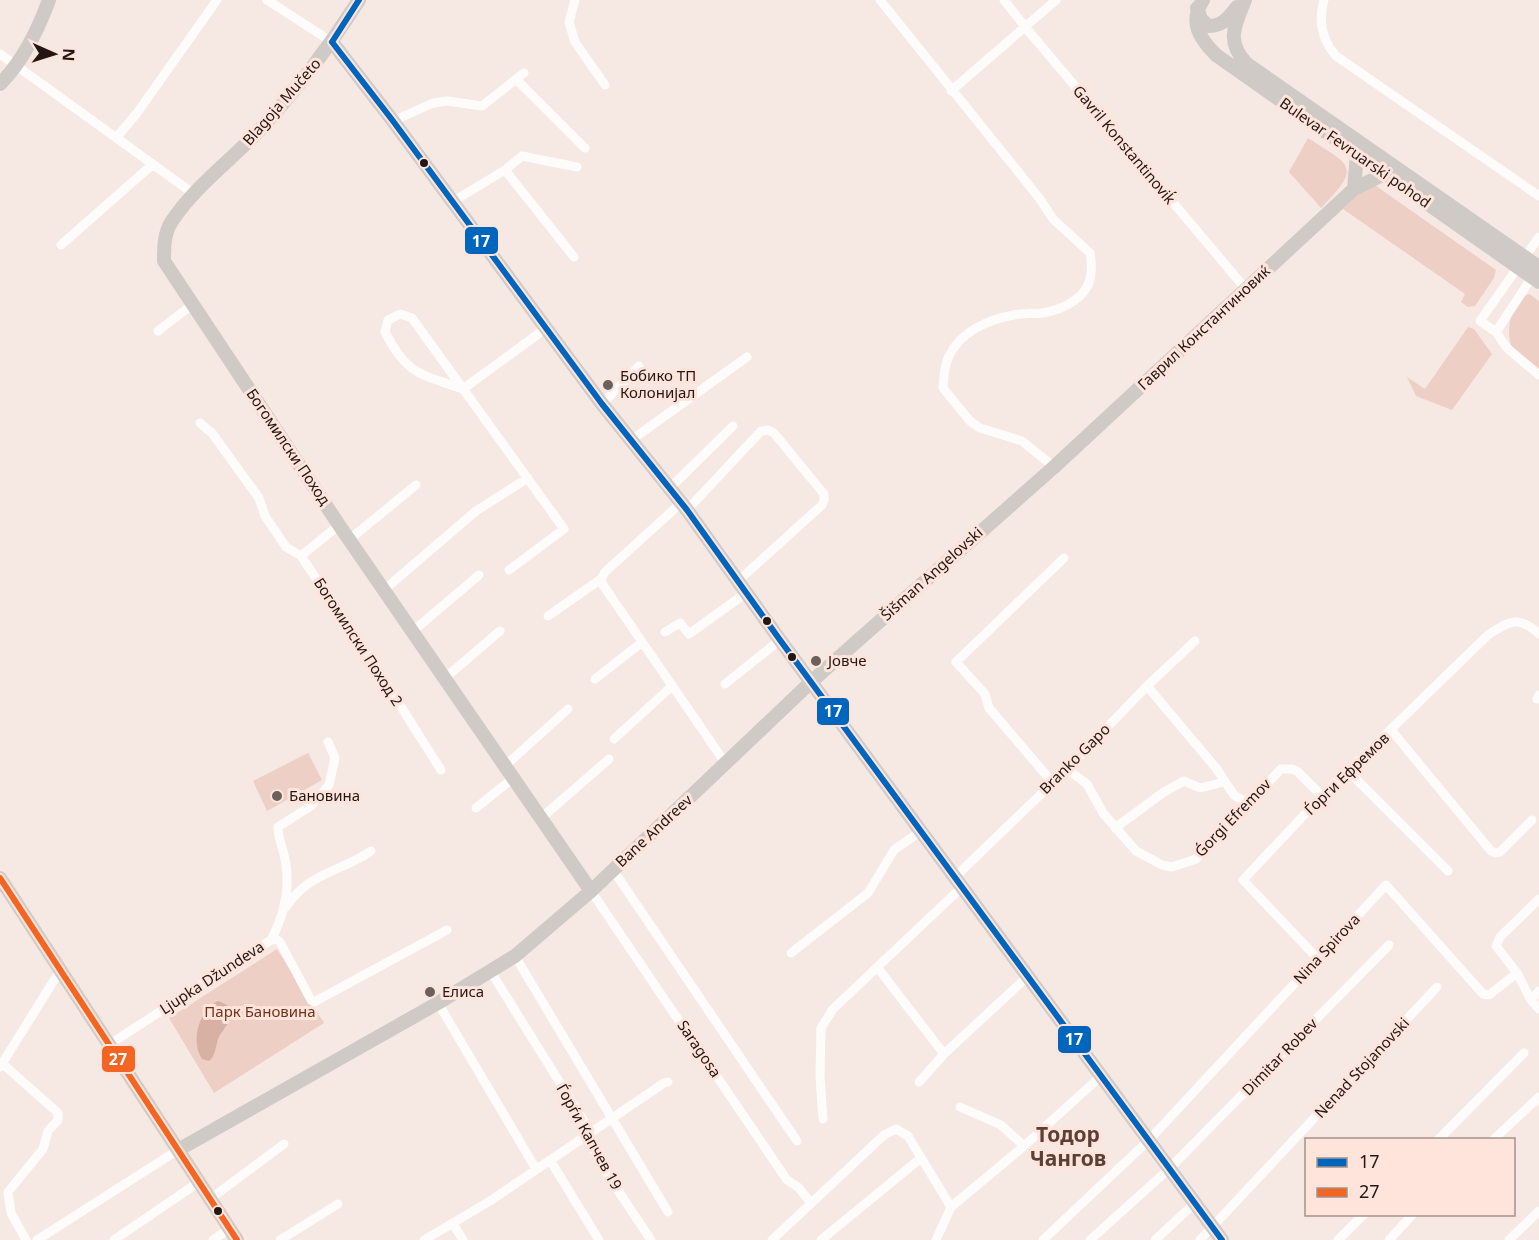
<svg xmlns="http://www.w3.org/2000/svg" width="1539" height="1240" font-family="'Noto Sans',sans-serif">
  <rect width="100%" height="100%" fill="#f6e8e3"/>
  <path fill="#edcfc5" d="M1308,138C1353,167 1361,166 1321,208L1289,172Z
    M1376,186L1496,270L1494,278L1475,306L1468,307L1461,302L1465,294L1343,209L1365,188Z
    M1529,294L1539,301V375C1531,367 1522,360 1515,352C1503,336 1510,301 1529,294Z
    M1468,327L1474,329L1492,354L1452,410L1416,396L1407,377L1425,389Z
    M308,753L322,780L267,811L253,781Z
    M277,949L324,1023L214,1093L169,1018Z"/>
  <path fill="#d6b1a4" d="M218,1001C246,1010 222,1028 218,1039C215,1048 216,1055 209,1061L202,1059C190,1041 199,1010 218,1001Z"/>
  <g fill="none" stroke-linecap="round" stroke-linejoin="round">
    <path stroke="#fefcfb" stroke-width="9" d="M267,0L332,42
      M575,0L569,22L575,42L605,85
      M880,0L1040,199L1053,219L1090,253C1091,259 1092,266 1091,272C1090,297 1063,310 1042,313C1033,314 1023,313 1014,315C989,319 960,332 949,356C944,365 944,377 943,388L970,421L980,428L1022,441L1054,467
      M1004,0L1026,28L1245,288
      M1324,0C1318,21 1322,40 1336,56L1539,196
      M0,54L194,194
      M516,79L585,148
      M951,91L1056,0
      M393,121L433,103L447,101L482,106L524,73
      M117,137L137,113L217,0
      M505,170L574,257
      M452,202L505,170L522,156L577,167
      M1539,237L1480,321L1496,332L1507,348L1539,375
      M61,245L153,164
      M158,331L193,304
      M1496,332L1534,274
      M463,389C420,374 407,375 385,332L388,320L400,314L412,318L564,529L509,570
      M463,389L545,329
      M602,404L639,366
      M200,423L212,433L259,498L265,516L286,547L301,556L379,672L441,770
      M630,441L747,357
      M670,488L733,426
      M687,510L761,431L768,430L774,433L824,494V500L822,505L737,582
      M350,539L416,485
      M301,556L339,525
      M601,579L603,585L726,764
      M385,589L476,511L528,478
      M548,616L601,579L605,572L681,503
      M413,631L479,575
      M665,632L680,623L689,634L746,593
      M445,678L500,631
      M595,679L641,643
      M725,684L780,640
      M1147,686L1216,768L1234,795L1249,804
      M1537,699L1539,695
      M1392,731L1491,851L1496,853L1500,852L1532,820
      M614,739L671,687
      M505,766L568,709
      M1067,769L1087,784L1103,813L1136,851L1162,865L1172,867L1196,859L1281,769H1292L1297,771L1322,796
      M1348,771L1448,871
      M1053,783L989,708L985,694L956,662L1064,558
      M476,808L513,778
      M540,819L609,759
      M1115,828L1164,792L1184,781L1200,788L1224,782
      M613,870L797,1141
      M955,877L1067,769L1147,686L1195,641
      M591,891L787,1180L798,1187L811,1203
      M286,907C309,872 341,872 371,851
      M271,940C283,917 290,891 286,865C285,853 278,840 278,827L311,806L329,785L335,758L328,742
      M791,953L868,893L894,850L921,831
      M515,956L668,1212
      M1318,959L1243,880L1322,796L1488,635C1509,621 1519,615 1539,634
      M877,967L944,1054
      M491,972L585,1123V1135L607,1174L651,1240
      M1539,991L1531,1000L1539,1009
      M1531,1000L1517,973L1496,946L1500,937L1539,899
      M438,1003L536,1169
      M110,1044L271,940L276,939L280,942L311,1000L314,1002L447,930
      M3,1064L58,1113V1120L48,1131L43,1149L8,1192L11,1213L26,1240
      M0,1067L61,969
      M919,1082L944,1054L1028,976
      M960,1107L1001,1125L1024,1146
      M823,1119L820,1076L821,1028L833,1009L962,887
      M1438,1140L1524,1053
      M1493,1140L1539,1097
      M550,1160L599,1240
      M210,1199L284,1144
      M453,1224L463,1240
      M37,1240L178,1150
      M114,1240L199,1182
      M213,1240L229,1229
      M280,1240L338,1204
      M424,1240L490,1201L664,1083L668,1082
      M772,1240L884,1135L896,1129L908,1136L951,1207
      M821,1240L921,1158
      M936,1240L951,1207L1024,1146L1101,1076
      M1043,1240L1149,1140L1386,885L1483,994L1489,995L1517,973
      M1090,1240L1170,1168L1389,945
      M1155,1240L1195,1203
      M1200,1240L1437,987
      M1338,1240L1364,1214
      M1389,1240L1413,1214
      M1509,1240L1539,1211"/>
    <path stroke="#d0cac7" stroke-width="14" d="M359,0C328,49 295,92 255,135C227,163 194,188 172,221C164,233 164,247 164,261L339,525L591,891
      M1203,0C1189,22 1199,38 1216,55L1539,282
      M1245,0C1235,25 1225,41 1247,64L1539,267
      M1197,8L1201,19L1208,26C1223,26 1228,18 1237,7
      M332,42L393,121L602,404L687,510L780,640L1222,1240
      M0,84C23,61 38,30 49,0
      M1354,189L1357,154
      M0,878L237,1240
      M178,1150L438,1003L515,956L591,891L811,682L1054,467L1354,189L1384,174"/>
    <g stroke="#fee4db" stroke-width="10">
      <path id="bus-1" d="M332,42L393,121L602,404L687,510L780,640L1222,1240
        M332,42L359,0"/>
    </g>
    <g stroke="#fee4db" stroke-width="10">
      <path id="bus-2" d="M0,878L237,1240"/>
    </g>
    <use href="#bus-1" stroke="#0065bd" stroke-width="6"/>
    <use href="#bus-2" stroke="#f26522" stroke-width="6"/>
  </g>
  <g fill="#221713" stroke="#fee4db" stroke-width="2">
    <circle cx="424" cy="163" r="5"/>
    <circle cx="767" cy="621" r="5"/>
    <circle cx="792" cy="657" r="5"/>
    <circle cx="218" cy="1211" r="5"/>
  </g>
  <g fill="#6c605c" stroke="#fee4db" stroke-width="2">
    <circle cx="608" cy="385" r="6"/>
    <circle cx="816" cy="661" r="6"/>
    <circle cx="277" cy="796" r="6"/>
    <circle cx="430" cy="992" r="6"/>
  </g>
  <g text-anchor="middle" stroke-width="6" stroke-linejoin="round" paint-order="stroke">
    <g font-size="15" fill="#221713" stroke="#fee4db">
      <text transform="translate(282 102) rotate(-49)" y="5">Blagoja Mučeto</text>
      <text transform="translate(1124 145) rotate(50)" y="5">Gavril Konstantinoviḱ</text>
      <text transform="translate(1355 153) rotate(35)" y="5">Bulevar Fevruarski pohod</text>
      <text transform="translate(1204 328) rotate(-43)" y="5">Гаврил Константиновиќ</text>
      <text transform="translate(288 447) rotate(56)" y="5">Богомилски Поход</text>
      <text transform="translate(932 574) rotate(-42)" y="5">Šišman Angelovski</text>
      <text transform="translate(358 642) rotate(57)" y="5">Богомилски Поход 2</text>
      <text transform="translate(1075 759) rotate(-45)" y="5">Branko Gapo</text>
      <text transform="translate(1347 774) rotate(-44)" y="5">Ѓорги Ефремов</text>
      <text transform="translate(1233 818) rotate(-46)" y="5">Ǵorgi Efremov</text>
      <text transform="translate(654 831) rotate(-43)" y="5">Bane Andreev</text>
      <text transform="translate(1327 949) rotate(-47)" y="5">Nina Spirova</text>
      <text transform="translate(212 978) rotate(-33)" y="5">Ljupka Džundeva</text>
      <text transform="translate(699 1049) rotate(56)" y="5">Saragosa</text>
      <text transform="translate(1280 1057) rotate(-46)" y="5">Dimitar Robev</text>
      <text transform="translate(1362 1068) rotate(-47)" y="5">Nenad Stojanovski</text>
      <text transform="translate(589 1137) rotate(61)" y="5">Ѓорѓи Капчев 19</text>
    </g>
    <g font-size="15" fill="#221713" stroke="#fee4db" text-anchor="start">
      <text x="620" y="381">Бобико ТП<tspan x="620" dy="17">Колонијал</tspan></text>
      <text x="828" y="666">Јовче</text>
      <text x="289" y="801">Бановина</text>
      <text x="442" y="997">Елиса</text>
    </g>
    <g font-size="15" fill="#6f331d" stroke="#fee4db">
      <text x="260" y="1017">Парк Бановина</text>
    </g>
    <g font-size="21" font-weight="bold" fill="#5a4037" stroke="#fee4db">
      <text x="1068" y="1142">Тодор<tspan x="1068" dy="24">Чангов</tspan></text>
    </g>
  </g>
  <g stroke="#fee4db" stroke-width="2">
    <rect x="464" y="226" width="35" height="29" rx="6" fill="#0065bd"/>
    <rect x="816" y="697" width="34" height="29" rx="6" fill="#0065bd"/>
    <rect x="1057" y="1025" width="35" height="29" rx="6" fill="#0065bd"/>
    <rect x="101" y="1045" width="35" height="28" rx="6" fill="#f26522"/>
  </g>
  <g font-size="16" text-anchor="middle" font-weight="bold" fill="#fff">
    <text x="481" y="247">17</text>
    <text x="833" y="717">17</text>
    <text x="1074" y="1045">17</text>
    <text x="118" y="1065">27</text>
  </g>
  <rect x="1305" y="1138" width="210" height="78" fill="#fee4db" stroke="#a6928b" stroke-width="1.5"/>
  <rect x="1317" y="1158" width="30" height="9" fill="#0065bd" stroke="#a6928b" stroke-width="1.5"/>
  <text x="1359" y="1168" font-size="18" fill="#221713">17</text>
  <rect x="1317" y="1188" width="30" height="9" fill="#f26522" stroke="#a6928b" stroke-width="1.5"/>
  <text x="1359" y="1198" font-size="18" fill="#221713">27</text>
  <g transform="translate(54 54) rotate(93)" stroke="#fee4db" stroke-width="4.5" paint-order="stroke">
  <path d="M0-4.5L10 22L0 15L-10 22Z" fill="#221713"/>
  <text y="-9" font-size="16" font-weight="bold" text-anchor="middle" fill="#221713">N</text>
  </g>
</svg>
